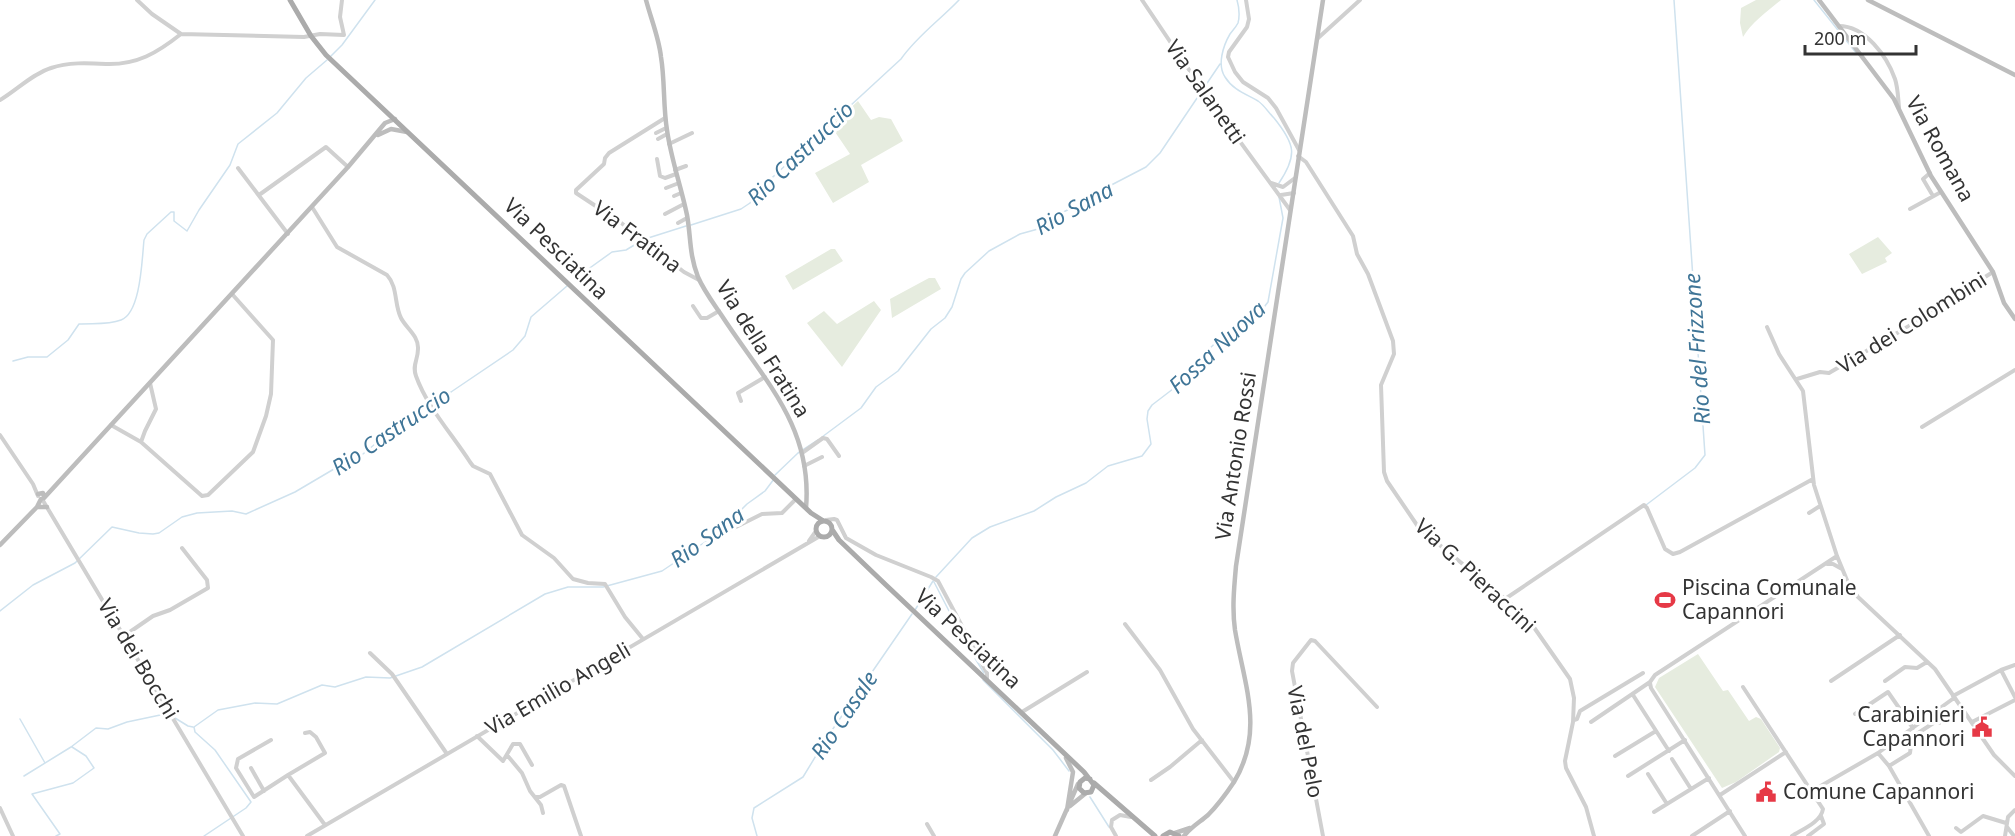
<svg xmlns="http://www.w3.org/2000/svg" width="2015" height="836" font-family="'Noto Sans',sans-serif">
  <rect width="100%" height="100%" fill="#fff"/>
  <path fill="#e6ecdf" d="M1756,0H1781C1768,11 1751,23 1743,37L1740,23L1741,8Z
    M858,101L871,120L879,117L891,119L903,141L861,165L869,182L833,203L815,173L850,154L831,126Z
    M1878,237L1892,253L1885,258L1887,262L1862,274L1849,254Z
    M831,249H835L843,261L793,290L785,276Z
    M929,278H935L941,289L892,318L890,299Z
    M874,301L881,310L842,367L807,323L824,311L837,324Z
    M1698,654L1723,691L1728,690L1749,721L1756,717L1761,719L1780,748L1779,752L1736,782L1722,788L1655,687L1659,678Z"/>
  <g fill="none" stroke-linecap="round" stroke-linejoin="round">
    <path stroke="#cfe2ee" stroke-width="1.5" d="M1237,0C1239,7 1240,15 1238,23C1236,27 1233,30 1230,34C1223,46 1217,65 1225,77C1233,90 1246,94 1258,101C1264,105 1269,113 1274,118C1295,144 1298,155 1279,183
      M1814,0L1857,54
      M331,56L342,45L375,0
      M691,225L741,209L750,203L761,188L901,59C917,36 940,20 959,0
      M645,239L686,226
      M580,275L612,252L626,250L641,241
      M13,361L28,357H47L68,340L79,324C94,323 108,325 121,320C141,313 142,258 144,240L147,234L171,212H174V221L187,231L199,210L230,165L238,144L277,113L306,78L327,60
      M822,437L861,408L876,387L898,371L931,329L945,318L952,307L961,279L965,273L989,251L1020,234L1038,229L1055,216L1080,204L1094,194L1146,167L1160,153L1220,64
      M775,475L798,453L818,440
      M1646,505L1695,468L1705,455L1674,0
      M936,577L972,538L990,527L1034,511L1056,497L1086,483L1108,466L1142,456L1151,444L1147,419L1148,411L1152,405L1186,379L1208,350L1228,331L1261,311L1268,302L1283,218L1279,197
      M934,582L964,640L984,673
      M915,610L933,581
      M0,611L33,585L75,563L112,527L139,533L153,534L159,533L182,517L197,513L232,511L246,514L295,492L334,469L352,463L380,440L424,407L451,392L513,350L525,336L531,317L567,286
      M983,680L1053,750L1069,771
      M175,718L188,726L193,727
      M20,719L45,763
      M24,776L71,747L96,728L108,729L127,722L165,714L169,716
      M1090,797L1109,827
      M56,836L60,834L32,794L73,783L94,768L86,756L72,747
      M204,836L246,808L251,802L215,750L195,732L194,727L218,710L255,703L277,704L322,685L335,687L366,677L390,678L422,667L545,594L568,587H603L662,571L717,534L747,504L765,491L774,479
      M757,836L752,818L754,808L803,777L828,736L912,614"/>
    <path stroke="#d0d0d0" stroke-width="4" d="M137,0L152,14L181,34L304,37L320,34L344,35L340,17L342,0
      M1142,0L1206,95L1290,210
      M1246,0L1249,19L1247,27L1229,52L1228,57L1235,72L1243,82L1268,98L1276,108L1299,150
      M1839,26C1865,26 1887,56 1895,79C1898,88 1898,98 1899,107
      M1317,39L1360,0
      M0,100C17,90 32,74 51,68C68,62 88,63 106,64C137,65 157,53 181,34
      M665,118L609,153L605,158L604,164L576,190V193L620,222L684,272L699,280
      M656,133L666,128
      M658,139L667,134
      M669,144L692,133
      M1298,156L1306,162L1353,236L1357,254L1368,274L1393,341L1394,354L1381,385L1384,472L1387,481L1419,528L1510,603L1533,626L1570,679L1574,698L1573,722L1565,761L1566,768L1586,807L1594,836
      M657,159L660,176L665,178L676,174
      M238,168L288,234
      M675,170L686,166
      M1930,173L1923,179L1933,196
      M1271,183L1283,187L1295,178
      M666,188L679,183
      M259,195L326,147L348,167
      M1281,195L1294,193
      M674,196L681,193
      M312,207L337,247L387,275C398,287 394,304 401,318C406,328 419,336 418,349C418,360 412,365 416,376C427,407 452,434 470,462L473,466L490,474L522,535L554,558L573,579L588,583L605,584L625,617L643,639
      M1910,209L1941,192
      M665,214L684,204
      M678,223L687,218
      M693,306L701,318H707L719,311
      M1767,327L1779,354L1803,391L1814,485L1837,556L1849,585L1858,597L1935,669L1994,755L2015,776
      M1797,379L1820,372L1829,373L1921,319L1951,295L1961,292L1993,272
      M741,401L738,393L765,377
      M111,425L141,442L202,496L208,495L253,452L266,416L271,394L273,340L232,294
      M1922,427L2015,370
      M0,435L33,484L38,496
      M141,442L145,431L156,409L150,383
      M802,453L823,438L827,439L839,456
      M804,466L822,457
      M42,499L243,836
      M1809,513L1820,506
      M826,520L834,519L837,520L846,538L876,555L931,577L938,581L987,673V680
      M726,529L730,530L762,514L782,513L796,499
      M809,541L816,531
      M1827,564H1833L1842,569
      M1505,599L1644,505L1647,508L1665,549L1673,554L1680,552L1813,479
      M1125,624L1160,670L1193,729L1234,782
      M124,636L153,616L170,610L208,588L207,580L182,548
      M370,653L392,674L447,754
      M2001,670L2015,697
      M1831,681L1900,635
      M1885,681L1905,667L1917,668L1927,662
      M1650,683L1651,688L1745,836
      M1743,687L1823,809C1821,822 1803,829 1792,836
      M1633,695L1669,751
      M1953,696L2001,670L2015,665
      M1022,712L1087,672
      M1855,714L1888,692L1913,728
      M1574,720L1577,719L1580,711L1643,673
      M1591,722L1650,682L1655,675L1837,556
      M1972,722L2015,700
      M305,733L310,732L316,737L325,753L288,775L325,825
      M477,736L503,761L513,744H520L532,765
      M271,740L238,759L236,768L254,797L288,775
      M1878,753L1889,766L1929,836
      M507,755L522,773L530,791L541,805L543,813
      M1615,756L1656,731
      M1672,759L1691,789
      M1889,766L1910,753L1912,737L1935,722L1939,723L1962,708
      M251,768L264,791
      M1648,774L1667,804
      M1628,776L1685,740
      M1151,780L1170,767L1202,740
      M1812,791L1878,753L1954,698
      M1720,795L1786,752
      M535,797H540L561,785L564,786L581,836
      M0,808L13,836
      M1654,812L1709,778
      M927,824L934,836
      M2007,827L2014,836
      M1956,828L1961,832L1983,816L2006,823
      M307,836L820,536
      M1116,836L1111,827L1112,820L1120,815L1131,817
      M1323,836L1292,671L1293,663L1311,640L1315,641L1377,707
      M1692,836L1730,811
      M1808,836L1824,824L1821,816
      M2005,836L2008,817L2015,810"/>
    <path stroke="#bdbdbd" stroke-width="4.5" d="M646,0C651,19 659,38 661,57C665,81 663,106 667,130C671,159 681,186 687,215C691,237 689,254 698,277C704,291 714,304 722,316C763,379 813,426 806,508
      M1819,0L1894,99L1931,176L1993,272L2004,303L2015,319
      M1868,0L2015,75
      M378,135L391,129L407,132
      M38,494L43,493L44,497
      M44,498L348,167L385,123L395,119
      M37,507H47
      M0,545L37,507L41,499
      M1066,758L1073,772L1067,810
      M1070,806L1086,793
      M1175,833L1190,828
      M1055,836L1078,784
      M1184,836C1191,827 1200,822 1208,815C1218,805 1226,794 1234,782C1265,731 1244,684 1235,630C1232,609 1234,588 1236,566L1323,0"/>
    <path stroke="#ababab" stroke-width="5" d="M290,0L311,36L326,55L811,513L822,520
      M816 529a8 8 0 1 1 16 0a8 8 0 1 1-16 0Z
      M833,531L839,540L886,585L1084,772L1094,785L1091,792L1084,793L1079,788L1080,782L1085,778L1090,779
      M1094,783L1155,836
      M1163,836L1170,832L1179,836"/>
  </g>
  <defs>
    <g id="stadium-bare" transform="scale(1.62)"><path d="M0-5a6.5 5 0 1 0 0 10a6.5 5 0 1 0 0-10ZM-3.5-1.8h7v3.6h-7Z" fill="#e63946" stroke="#fff" stroke-width="2.5" paint-order="stroke"/></g>
    <g id="civic-bare" transform="scale(1.62)"><path d="M-.6-6.5H3V-4.5H.6V-3L4-1V1h2V6H-6V1h2V-1L-.6-3ZM-1.2 2.5V6h2.4V2.5Z" fill="#e63946" stroke="#fff" stroke-width="2.5" paint-order="stroke"/></g>
  </defs>
  <g fill-rule="evenodd">
    <use href="#stadium-bare" x="1665" y="600"/>
    <use href="#civic-bare" x="1982" y="727"/>
    <use href="#civic-bare" x="1766" y="792"/>
  </g>
  <g text-anchor="middle" stroke-width="6" stroke-linejoin="round" paint-order="stroke">
    <g font-size="21" fill="#333" stroke="#fff">
      <text transform="translate(1205 92) rotate(55)" y="7">Via Salanetti</text>
      <text transform="translate(1940 149) rotate(61)" y="7">Via Romana</text>
      <text transform="translate(637 237) rotate(37)" y="7">Via Fratina</text>
      <text transform="translate(556 249) rotate(44)" y="7">Via Pesciatina</text>
      <text transform="translate(1912 323) rotate(-32)" y="7">Via dei Colombini</text>
      <text transform="translate(763 349) rotate(58)" y="7">Via della Fratina</text>
      <text transform="translate(1236 456) rotate(-81)" y="7">Via Antonio Rossi</text>
      <text transform="translate(1475 576) rotate(43)" y="7">Via G. Pieraccini</text>
      <text transform="translate(968 639) rotate(43)" y="7">Via Pesciatina</text>
      <text transform="translate(138 659) rotate(59)" y="7">Via dei Bocchi</text>
      <text transform="translate(558 689) rotate(-30)" y="7">Via Emilio Angeli</text>
      <text transform="translate(1305 742) rotate(79)" y="7">Via del Pelo</text>
    </g>
    <g font-size="21" fill="#333" stroke="#fff" text-anchor="start">
      <text x="1682" y="595">Piscina Comunale<tspan x="1682" dy="24">Capannori</tspan></text>
      <text x="1965" y="722" text-anchor="end">Carabinieri<tspan x="1965" dy="24">Capannori</tspan></text>
      <text x="1783" y="799">Comune Capannori</text>
    </g>
    <g font-size="22" font-style="italic" fill="#3f7597" stroke="#fff">
      <text transform="translate(800 153) rotate(-44)" y="8">Rio Castruccio</text>
      <text transform="translate(1074 208) rotate(-29)" y="8">Rio Sana</text>
      <text transform="translate(1217 347) rotate(-43)" y="8">Fossa Nuova</text>
      <text transform="translate(1697 349) rotate(-94)" y="8">Rio del Frizzone</text>
      <text transform="translate(391 431) rotate(-34)" y="8">Rio Castruccio</text>
      <text transform="translate(707 537) rotate(-36)" y="8">Rio Sana</text>
      <text transform="translate(844 715) rotate(-56)" y="8">Rio Casale</text>
    </g>
  </g>
  <path d="M1805 45v9h111v-9" fill="none" stroke="#333333" stroke-width="3"/>
  <text x="1814" y="45" font-size="18" fill="#333333" stroke="#ffffff" stroke-width="4.5" paint-order="stroke">200 m</text>
</svg>
